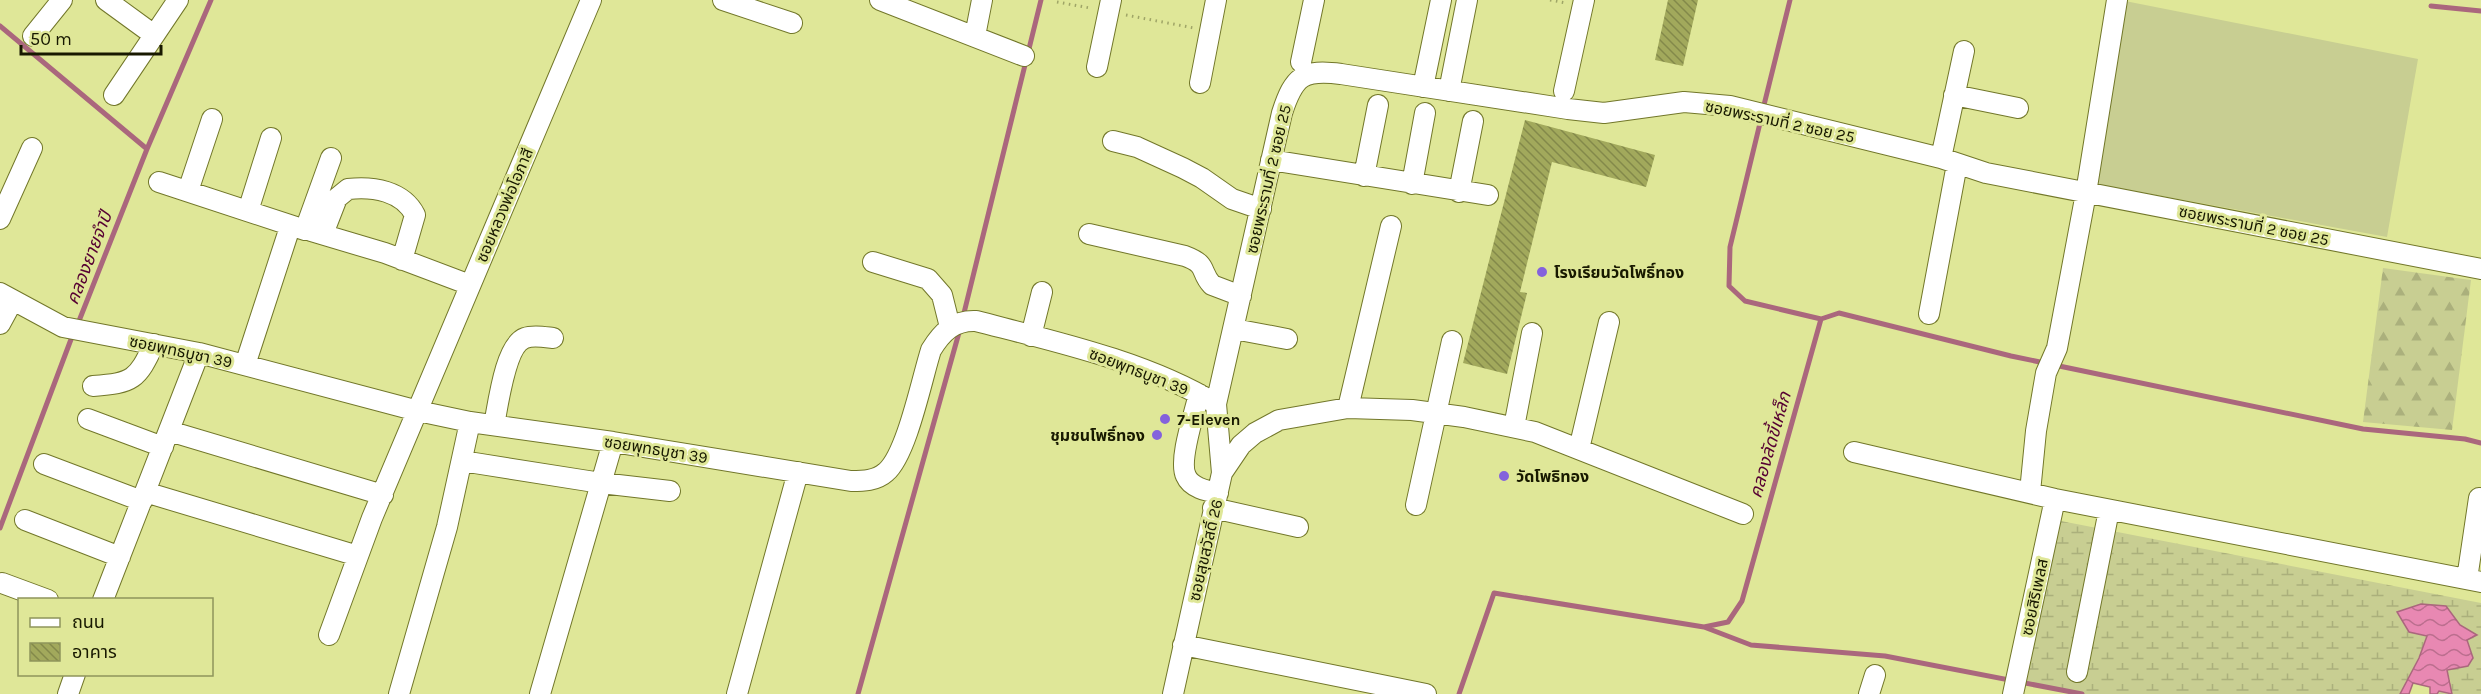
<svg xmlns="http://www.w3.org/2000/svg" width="2481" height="694" font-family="Karla,'Noto Sans Thai',sans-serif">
  <defs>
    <pattern id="forest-firs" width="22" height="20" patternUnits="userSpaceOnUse" patternTransform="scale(1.5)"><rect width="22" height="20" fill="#c8ce92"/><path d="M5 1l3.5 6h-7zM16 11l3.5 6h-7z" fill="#abb07c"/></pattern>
    <pattern id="wetland-marsh" width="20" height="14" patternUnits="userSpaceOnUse" patternTransform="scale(1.5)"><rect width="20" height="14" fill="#c8ce92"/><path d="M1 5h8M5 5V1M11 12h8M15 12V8" fill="none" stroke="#abb07c"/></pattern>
    <pattern id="water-waves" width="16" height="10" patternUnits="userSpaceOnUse" patternTransform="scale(1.5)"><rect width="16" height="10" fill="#e888b2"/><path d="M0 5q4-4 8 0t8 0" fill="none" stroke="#bb6e8e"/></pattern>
    <pattern id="building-back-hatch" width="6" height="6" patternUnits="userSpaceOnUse" patternTransform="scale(1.5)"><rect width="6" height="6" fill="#a2a95c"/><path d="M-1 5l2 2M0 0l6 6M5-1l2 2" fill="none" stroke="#83894a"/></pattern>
  </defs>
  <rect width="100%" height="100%" fill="#dfe798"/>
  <path fill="#c8ce92" d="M2125,1L2418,59L2387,237L2096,184Z"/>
  <path fill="url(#forest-firs)" d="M2383,268L2471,280L2452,430L2363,422Z"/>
  <path fill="url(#wetland-marsh)" d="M2061,521L2481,603V694H2437L2451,683L2447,670L2473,658L2460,625L2446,606L2427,635L2419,658L2400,694H2080L2024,685Z"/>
  <path fill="url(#water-waves)" stroke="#aa677d" stroke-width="1.5" d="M2421,604L2446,606L2460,625L2477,635L2467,640L2473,658L2468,666L2447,670L2452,694L2439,691L2437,694H2430V687L2413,683L2409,694H2400L2419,658L2427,636L2409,632L2397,612Z"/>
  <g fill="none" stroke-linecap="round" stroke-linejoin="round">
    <path stroke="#aa677d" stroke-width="5" d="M2431,6L2481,11
      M0,26L147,149
      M1763,109L1790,0
      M963,317L1041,0
      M1821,319L1839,313L2011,356L2363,429L2465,439L2481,443
      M77,326L147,149L211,0
      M0,528L73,334
      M1704,627L1751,645L1885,656L2082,694
      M858,694L960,329
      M1459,694L1494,593L1704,627L1728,622L1742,601L1821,319L1745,301L1729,286L1730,247L1761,119"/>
  </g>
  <path fill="url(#building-back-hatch)" d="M1668,0H1698L1683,66L1655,60Z
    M1525,120L1655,155L1646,187L1552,162L1520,292L1527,293L1507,374L1463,363Z"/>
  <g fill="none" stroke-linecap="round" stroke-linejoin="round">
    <g stroke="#72772a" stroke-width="22">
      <path id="minor" d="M106,0L154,35
        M723,0L792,23
        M880,0L1024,56
        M33,36L62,0
        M975,36L982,0
        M1301,62L1314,0
        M1097,67L1111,0
        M1200,83L1216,0
        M1423,87L1441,0
        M1449,91L1467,0
        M1564,91L1584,0
        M114,95L178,0
        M1954,95L2018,108
        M1113,141L1137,147L1183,168L1202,178L1232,199L1261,209
        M1941,158L1964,51
        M1271,160L1488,195
        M1364,176L1378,105
        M159,182L305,230L331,158
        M1412,184L1425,113
        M188,191L212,119
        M1459,192L1473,121
        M248,211L271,138
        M0,219L32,148
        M311,231L385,253L470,285
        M323,234L337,198L348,189C373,186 403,191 415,215L402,260
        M1089,234L1185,256C1209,265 1199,271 1212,285L1241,296
        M873,262L928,279L942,295L950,327
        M0,293L63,327L199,353L418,411L470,422L613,442L851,481C863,481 876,481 886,472C907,454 922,378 931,350C942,332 954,320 976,321C1053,341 1148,362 1216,404
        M1929,314L1957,164
        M0,324L13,300
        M1234,329L1287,339
        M1031,336L1042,292
        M245,365L290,227
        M93,386C133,383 137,380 154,344
        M1199,394C1195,412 1178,460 1186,476C1191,488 1207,491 1218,493
        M1348,408L1391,226
        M88,419L163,447
        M494,425C498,406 505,345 525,338C533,335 544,337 553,338
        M1514,427L1532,333
        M169,431L383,495
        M1579,449L1609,322
        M1854,452L2055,499L2481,582
        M462,461L601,483L670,491
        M44,464L142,501
        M1222,473L1241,445L1255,433L1279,420L1348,408L1412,410L1464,417L1535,432L1743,514
        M145,492L358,556
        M2030,492L2036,431L2046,373L2057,348L2086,193L2117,0
        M1416,505L1452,341
        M1213,508L1298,527
        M25,520L120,557
        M2467,579L2479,498
        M2,583L48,600
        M103,600L199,353
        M329,635L372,518L591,0
        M1183,645L1426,694
        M2077,672L2109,510
        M68,694L75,674
        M399,694L447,527L470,422
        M540,694L613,442
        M737,694L798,472
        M1173,694L1222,473L1216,404L1282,113C1294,76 1303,69 1341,74L1568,109L1604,113L1684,102L1730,106L1941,158L1986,173L2481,269
        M1869,694L1875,675
        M2013,694L2055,499"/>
    </g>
    <path stroke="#9fa567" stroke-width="3" stroke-dasharray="1.5 4.5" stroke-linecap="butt" d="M1550,0L1566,3
      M1057,2L1090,8
      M1126,15L1194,28"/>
    <use href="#minor" stroke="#fff" stroke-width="20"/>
  </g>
  <g fill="#8462dc" stroke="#dfe798" stroke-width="2">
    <circle cx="1542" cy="272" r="6"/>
    <circle cx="1165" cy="419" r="6"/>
    <circle cx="1157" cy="435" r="6"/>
    <circle cx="1504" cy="476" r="6"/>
  </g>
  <g text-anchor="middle" stroke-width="6" stroke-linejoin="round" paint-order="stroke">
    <g font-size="16" fill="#181900" stroke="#dfe798">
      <text transform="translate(1780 121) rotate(12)" y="6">ซอยพระรามที่ 2 ซอย 25</text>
      <text transform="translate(1268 179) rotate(-77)" y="6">ซอยพระรามที่ 2 ซอย 25</text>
      <text transform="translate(504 205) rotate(-67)" y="6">ซอยหลวงพ่อโอภาสี</text>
      <text transform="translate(2254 225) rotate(11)" y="6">ซอยพระรามที่ 2 ซอย 25</text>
      <text transform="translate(181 351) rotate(12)" y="6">ซอยพุทธบูชา 39</text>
      <text transform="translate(1139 371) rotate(21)" y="6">ซอยพุทธบูชา 39</text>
      <text transform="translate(656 449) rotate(9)" y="6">ซอยพุทธบูชา 39</text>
      <text transform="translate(1205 550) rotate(-77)" y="6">ซอยสุขสวัสดิ์ 26</text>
      <text transform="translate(2034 597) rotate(-78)" y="6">ซอยสิริเพลส</text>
    </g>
    <g font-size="16" font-weight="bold" fill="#181900" stroke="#dfe798" text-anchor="start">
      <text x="1554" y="278">โรงเรียนวัดโพธิ์ทอง</text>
      <text x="1177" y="425">7-Eleven</text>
      <text x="1145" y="441" text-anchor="end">ชุมชนโพธิ์ทอง</text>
      <text x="1516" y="482">วัดโพธิทอง</text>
    </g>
    <g font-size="18" font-style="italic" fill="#560032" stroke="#dfe798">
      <text transform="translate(89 258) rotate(-69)" y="6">คลองยายจำปี</text>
      <text transform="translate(1770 445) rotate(-74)" y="6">คลองลัดขี้เหล็ก</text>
    </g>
  </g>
  <rect x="18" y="598" width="195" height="78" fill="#dfe798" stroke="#8f955b" stroke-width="1.5"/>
  <rect x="30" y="618" width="30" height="9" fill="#ffffff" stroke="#8f955b" stroke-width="1.5"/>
  <text x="72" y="628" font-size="18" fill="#181900">ถนน</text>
  <rect x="30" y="643" width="30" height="18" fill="url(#building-back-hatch)" stroke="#8f955b" stroke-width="1.5"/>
  <text x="72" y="658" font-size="18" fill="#181900">อาคาร</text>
  <path d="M21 45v9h140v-9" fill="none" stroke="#181900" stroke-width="3"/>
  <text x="30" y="45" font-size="18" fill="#181900" stroke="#dfe798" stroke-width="4.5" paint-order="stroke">50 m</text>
</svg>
